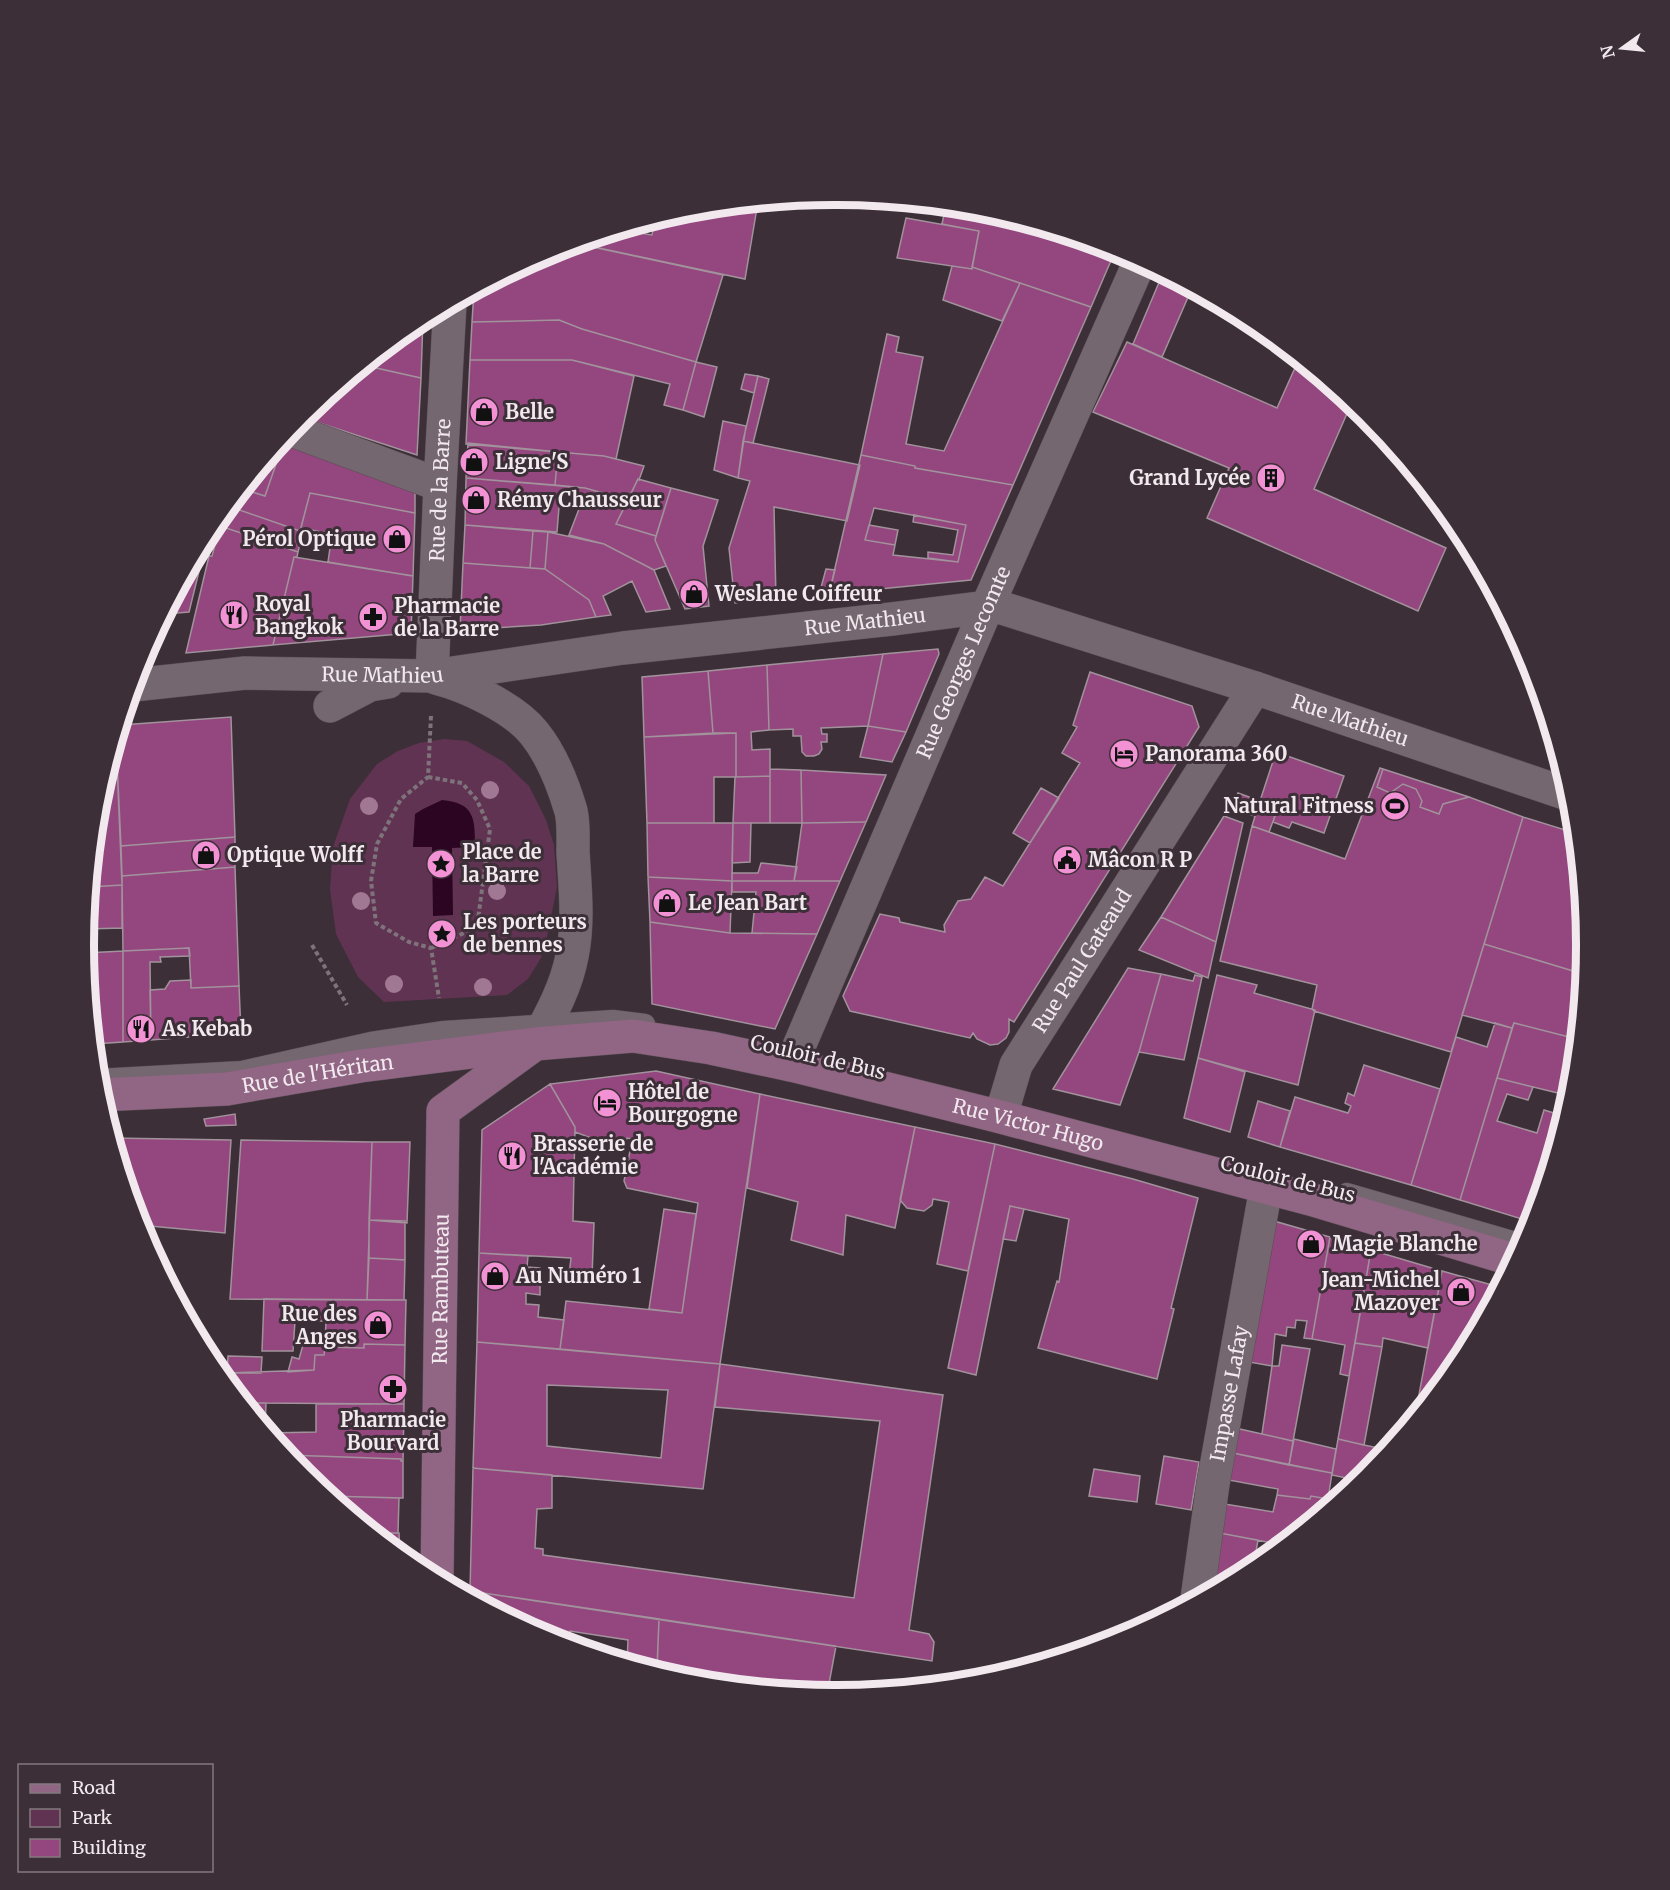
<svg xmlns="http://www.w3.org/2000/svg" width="1670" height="1890" font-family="Merriweather,serif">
  <rect width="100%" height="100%" fill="#3c2f37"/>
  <path fill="#613353" d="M444,739L467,741L504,762L529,786L546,820L554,845L557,887L547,937L541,958L528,979L507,995L384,1002L358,977L336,934L330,889L333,847L350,799L377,764L398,751L419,743Z"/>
  <path fill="#2c0522" d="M442,800C475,803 475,819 475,847L452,848L453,915L433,916L432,847H413L415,814L423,809Z"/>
  <path fill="#94467e" stroke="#a1929c" stroke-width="1.5" fill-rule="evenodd" d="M758,202L745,279L580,244V241L619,230L652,235L655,219L689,208Z
    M946,205L982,209L1116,249L1091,307L972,267L979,231L942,224Z
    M906,218L979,231L972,269L897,258Z
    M574,243L723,275L696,362L582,329L559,320L472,322L474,291L548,251Z
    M952,266L972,269V267L1020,283L1002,321L943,300Z
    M1163,273L1192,288L1162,357L1133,344Z
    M1020,283L1091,307L1013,485L915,468V466L861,455L887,334L899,337L896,352L923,357L906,444L944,451Z
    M423,318L421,378L363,365L418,320Z
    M559,320L582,329L696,362L683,410L664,405L670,384L572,360H470L472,322Z
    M1127,342L1277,408L1299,359L1352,402L1314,489L1446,548L1418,611L1207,518L1229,468L1093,412Z
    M470,360H572L634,376L616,459L604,456L466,444Z
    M696,362L717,367L704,417L683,410Z
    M363,365L421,378L417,455L301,417Z
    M745,374L758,376L754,393L741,389Z
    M758,376L769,379L753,443L743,441Z
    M723,421L746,426L738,478L714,470Z
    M283,440L284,441L265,496L242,489Z
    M284,441L415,489V513L310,493L300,531L228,506L242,489L265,496Z
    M743,441L860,465L847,521L774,507L776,599L735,603L729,548L750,481L738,478Z
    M468,443L558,452L555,485L466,478Z
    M558,452L604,456L644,466L639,480L638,479L628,500L585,488L555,485Z
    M861,455L915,466V468L1013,485L971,580L829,594ZM874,508L966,525L958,562L893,555L895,545L865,540Z
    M466,478L585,488L628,500L616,524L656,536L655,540L666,566L654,570L604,544L569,535L584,496L560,495L557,532L465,525Z
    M638,479L671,488L656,536L616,524Z
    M671,488L718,500L703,546L709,606L685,609L655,540Z
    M310,493L415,513L413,576L328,562L332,534L301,528Z
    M228,506L303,532L298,552L220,526L223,513Z
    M914,515L966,525L958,562L928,558V552L953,555L958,530L913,522Z
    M465,525L533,531L530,568L463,563Z
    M869,525L898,530L895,545L865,540Z
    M220,526L298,552L297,557H294L273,645L186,653L209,556H212Z
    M209,531L189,612L165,614Z
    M533,531L548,532L545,569L530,568Z
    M548,532L604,544L654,570L670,609L646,612L632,581L603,596L611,615L596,617L589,600L545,569Z
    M294,557L413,576L411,633L273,645Z
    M463,563L545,569L589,600L596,617L541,625L460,630Z
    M826,569L835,570L829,594L819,595Z
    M938,649L939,654L906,732L868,726L883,654Z
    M883,654L868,726L821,728L822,734H827V742H821L822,749L819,754L814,756H806L802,752L801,736H793V729L769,730L767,665Z
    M767,665L769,730L751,732L752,750L770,749V776L736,777V733H713L708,671Z
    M708,671L713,733L644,737L642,677Z
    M1090,672L1192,706L1199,727L1014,1022L1009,1019V1032L1006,1038L998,1044L990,1045L977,1039L973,1033L970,1038L850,1011L843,996L880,914L899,918L900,922L945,932L944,925L958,901L971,899L985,877L1003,886L1080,763L1062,753L1077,727L1073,725Z
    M231,717L235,837L121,846L116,740L121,725Z
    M868,726L906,732L892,762L860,757Z
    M736,733V777H714V823H647L644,737Z
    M116,740L122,885L90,887L92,860H94L99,798Z
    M1276,752L1344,776L1324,833L1292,822L1289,828L1273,822L1275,816L1257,810L1255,816L1230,808L1238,793L1260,801Z
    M1380,768L1383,769L1377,787L1390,793L1403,784L1416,789L1422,801L1420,807L1439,814L1443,804L1469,797L1523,817L1451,1052L1314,1011L1312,1009L1317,985L1220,961L1252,826L1345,859Z
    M770,769L801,770L802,823H770Z
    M1383,769L1469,797L1443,804L1439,814L1420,807L1422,801L1416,789L1403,784L1390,793L1377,787Z
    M801,770L886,775L866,822L802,823Z
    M770,776V823H733L735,777Z
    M1041,788L1059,798L1030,843L1013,833Z
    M1257,810L1275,816L1269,832L1252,826Z
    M1224,816L1243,823L1216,942L1161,917Z
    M1523,817L1575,833L1586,945L1583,974L1484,944Z
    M866,822L840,881H794L802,823Z
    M647,823H733L732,881L648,877Z
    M733,823H751L750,862L732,863Z
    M235,837V867L122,876L121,846Z
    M761,863L797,867L794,881H732V873H758Z
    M235,867L239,986L191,988L189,948L123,951L122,876Z
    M648,877L732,881L730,933L650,922Z
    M732,881H840L817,934L752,933L756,892H732Z
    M122,885V928L86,929L90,887Z
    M1161,917L1216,942L1208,978L1139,950Z
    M650,922L730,933L817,934L775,1029L652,1004Z
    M1484,944L1583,974L1577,1039L1514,1023L1512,1028L1462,1015Z
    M189,948L190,956L160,957L161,962H150L151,1040L123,1042V951Z
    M123,951V1042L94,1044L85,953Z
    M1128,968L1161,974L1139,1052L1120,1105L1053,1089Z
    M1161,974L1193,981L1195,975L1202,977L1184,1060L1139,1052Z
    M1217,975L1257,985L1254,993L1315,1010L1298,1085L1198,1058Z
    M191,980V988L239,986L241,1033L151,1040L150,990L165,989L170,981Z
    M1495,1023L1512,1028L1460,1200L1411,1185L1456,1037L1487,1047Z
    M1514,1023L1577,1039L1570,1096L1497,1078Z
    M1198,1058L1245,1072L1230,1132L1184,1118Z
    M1364,1065L1440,1089L1411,1185L1280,1147L1295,1097L1348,1113L1351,1106L1345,1103L1348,1093L1354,1096Z
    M656,1071L760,1094L720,1364L560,1349L566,1301L682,1313L698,1203L627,1188L624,1181L626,1171L632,1167L628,1162L632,1139L627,1138L623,1150L575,1132V1127L550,1084Z
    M1497,1078L1533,1087L1528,1100L1507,1094L1497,1121L1537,1133L1544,1110L1564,1116L1532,1222L1460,1200Z
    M550,1084L575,1127L573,1221L594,1223L592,1277L569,1275L571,1258L479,1253L482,1130Z
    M760,1094L915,1127L895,1228L846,1215L843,1255L791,1240L798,1202L747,1188Z
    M1258,1101L1290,1111L1280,1147L1248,1137Z
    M235,1114L236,1125L206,1126L204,1119Z
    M915,1127L995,1144L968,1271L937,1264L949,1202L933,1199L932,1205L924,1211L907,1208L900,1200Z
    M112,1138L231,1140L225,1233L139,1225Z
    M241,1140L372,1142L367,1300L230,1299Z
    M372,1142H410L407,1223L369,1220Z
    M995,1144L1133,1179L1198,1198L1171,1308L1174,1309L1157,1379L1038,1348L1057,1281L1059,1282L1069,1219L1010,1206L976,1375L948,1368Z
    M1010,1206L1024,1209L1016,1241L1003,1239Z
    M664,1209L696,1214L682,1313L649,1309Z
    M1267,1219L1330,1237L1312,1339L1304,1338L1307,1321L1296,1320L1295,1328L1287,1327L1286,1336L1275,1334L1272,1366L1243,1361Z
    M369,1220L405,1221V1260L369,1258Z
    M1330,1237L1371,1250L1349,1376L1340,1374L1345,1345L1312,1339Z
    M1371,1250L1442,1271L1428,1348L1383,1338L1382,1347L1355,1343Z
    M479,1253L528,1256L527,1267L540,1268V1295L526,1293V1304L539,1305L538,1317L564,1320L560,1349L477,1342Z
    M369,1258L405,1260L404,1300H367Z
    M556,1268L568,1269L566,1277L555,1276Z
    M1442,1271L1499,1287L1459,1363L1456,1366L1445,1363L1441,1385L1415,1416Z
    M264,1299L406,1300L405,1345L364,1344V1348L325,1347L324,1355H315L314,1370L288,1372L292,1357L299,1359L303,1345L325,1344L326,1321H295L293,1351H262Z
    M477,1342L720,1364L703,1489L473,1468ZM547,1385L668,1390L661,1458L547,1446Z
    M1355,1343L1382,1347L1364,1445L1338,1439Z
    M364,1344L405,1345L404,1404L244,1403L227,1382V1373L314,1370L315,1355H324L325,1347L364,1348Z
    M1282,1345L1310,1349L1293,1441L1262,1434L1272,1366H1279Z
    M228,1356L262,1357L261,1373H227Z
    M720,1364L943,1395L909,1630L929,1634L934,1642L932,1661L470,1591L473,1468L552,1475V1508L537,1509L535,1548L543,1549V1555L854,1598L880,1421L715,1407Z
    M244,1403H266L265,1428Z
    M316,1404H404L403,1461H401V1459L287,1455L269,1433L316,1432Z
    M1231,1427L1293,1441L1289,1465L1228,1452Z
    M1294,1439L1336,1449L1332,1473L1289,1465Z
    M1338,1439L1364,1445L1388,1450L1360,1481L1332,1475Z
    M1228,1452L1332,1473L1328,1499L1311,1496L1310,1499L1277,1495L1278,1489L1223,1479Z
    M287,1455L401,1459V1461H403V1498L328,1496L304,1476Z
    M1164,1456L1199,1462L1191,1510L1156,1504Z
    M1094,1469L1140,1476L1137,1502L1089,1496Z
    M1277,1495L1310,1499L1311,1496L1328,1499L1326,1509L1282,1545L1214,1532L1219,1503L1273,1512Z
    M328,1496L399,1498L398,1533H374Z
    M1214,1532L1258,1540L1253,1569L1204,1595Z
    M374,1533H399L400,1555Z
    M470,1591L659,1619L657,1672L627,1663L628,1640L570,1631L569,1645L547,1639L470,1597Z
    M659,1619L836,1646L828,1689L840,1692V1696L741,1687L742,1680L657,1667Z"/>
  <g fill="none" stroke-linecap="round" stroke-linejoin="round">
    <g stroke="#584e55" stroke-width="21">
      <path id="lane" d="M97,1079L242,1071L371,1042L444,1031L613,1020L645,1024
        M1347,1193L1523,1244"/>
    </g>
    <g stroke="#584e55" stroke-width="34">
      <g id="street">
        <path d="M291,430L440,485"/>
        <path id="s1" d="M432,676L440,485L450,303"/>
        <path d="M436,678C467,686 514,708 534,733C552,755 563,784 571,811C574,823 573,839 573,852C575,886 579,923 572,956C566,988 550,1016 535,1044"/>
        <path id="s2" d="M133,685L245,673L432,676L623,648L892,619L987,607L1002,608L1255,688L1570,795"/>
        <path d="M330,706L370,685L388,682"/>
        <path id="s3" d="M791,1065L987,607L1140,261"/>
        <path id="s4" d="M997,1116L1005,1102L1016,1065L1255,688"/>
        <path id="s5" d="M1197,1599L1213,1484L1266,1188"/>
      </g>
    </g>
    <g stroke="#584e55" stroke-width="34">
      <g id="secondary">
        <path id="s6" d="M100,1095L227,1089L361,1066L535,1044L633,1036L711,1048L791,1065L997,1116L1310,1199L1514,1260"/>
        <path id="s7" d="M437,1580L443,1111L534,1045"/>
      </g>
    </g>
    <path stroke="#7e737a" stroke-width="4" stroke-dasharray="4.5 3" stroke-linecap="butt" d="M431,716L428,777L401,799L377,844L371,881L376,923L409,942L431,948L439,998
      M428,777L462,783L477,800L490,829L477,927L431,948
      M312,945L347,1005"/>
    <use href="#lane" stroke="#756770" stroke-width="20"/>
    <use href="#street" stroke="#756770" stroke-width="33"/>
    <use href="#secondary" stroke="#916584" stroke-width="33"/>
  </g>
  <g fill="#a17893">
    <circle cx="490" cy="790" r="9"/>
    <circle cx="369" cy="806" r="9"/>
    <circle cx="497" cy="891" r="9"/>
    <circle cx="361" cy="901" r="9"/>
    <circle cx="394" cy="984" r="9"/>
    <circle cx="483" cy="987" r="9"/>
  </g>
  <defs>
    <g id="shop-disc" transform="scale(1.5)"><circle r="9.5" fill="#f391d5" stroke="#3c2f37"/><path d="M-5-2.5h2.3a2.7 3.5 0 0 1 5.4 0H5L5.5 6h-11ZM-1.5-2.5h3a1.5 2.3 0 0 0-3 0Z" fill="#111"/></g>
    <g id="building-disc" transform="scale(1.5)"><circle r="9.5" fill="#f391d5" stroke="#3c2f37"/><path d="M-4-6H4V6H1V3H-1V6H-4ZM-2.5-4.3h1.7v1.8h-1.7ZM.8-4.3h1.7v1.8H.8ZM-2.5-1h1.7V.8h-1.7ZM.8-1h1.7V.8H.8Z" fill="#111"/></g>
    <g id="restaurant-disc" transform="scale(1.5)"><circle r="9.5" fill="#f391d5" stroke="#3c2f37"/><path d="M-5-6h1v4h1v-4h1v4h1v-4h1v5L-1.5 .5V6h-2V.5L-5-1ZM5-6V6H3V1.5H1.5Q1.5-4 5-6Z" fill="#111"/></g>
    <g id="pharmacy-disc" transform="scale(1.5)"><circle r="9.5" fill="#f391d5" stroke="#3c2f37"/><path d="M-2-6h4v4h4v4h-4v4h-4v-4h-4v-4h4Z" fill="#111"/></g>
    <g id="hotel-disc" transform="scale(1.5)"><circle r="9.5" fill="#f391d5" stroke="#3c2f37"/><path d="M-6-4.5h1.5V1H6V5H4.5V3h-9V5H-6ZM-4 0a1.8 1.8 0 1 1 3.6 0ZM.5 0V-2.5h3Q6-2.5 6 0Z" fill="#111"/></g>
    <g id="stadium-disc" transform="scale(1.5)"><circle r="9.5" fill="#f391d5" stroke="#3c2f37"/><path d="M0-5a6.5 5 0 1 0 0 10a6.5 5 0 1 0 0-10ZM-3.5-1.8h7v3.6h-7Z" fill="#111"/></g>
    <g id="civic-disc" transform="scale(1.5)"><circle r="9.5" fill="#f391d5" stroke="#3c2f37"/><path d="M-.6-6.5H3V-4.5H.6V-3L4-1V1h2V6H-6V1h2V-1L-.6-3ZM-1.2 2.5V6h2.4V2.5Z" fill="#111"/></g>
    <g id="sight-disc" transform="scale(1.5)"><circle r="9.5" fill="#f391d5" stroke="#3c2f37"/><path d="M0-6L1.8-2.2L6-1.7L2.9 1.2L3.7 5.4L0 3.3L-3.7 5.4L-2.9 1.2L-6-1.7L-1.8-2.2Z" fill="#111"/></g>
  </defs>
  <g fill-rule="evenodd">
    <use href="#shop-disc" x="484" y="412"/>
    <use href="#shop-disc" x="474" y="462"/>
    <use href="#building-disc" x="1271" y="478"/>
    <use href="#shop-disc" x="476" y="500"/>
    <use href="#shop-disc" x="397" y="539"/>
    <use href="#shop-disc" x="694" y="594"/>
    <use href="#restaurant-disc" x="234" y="615"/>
    <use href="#pharmacy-disc" x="373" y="617"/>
    <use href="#hotel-disc" x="1124" y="754"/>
    <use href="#stadium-disc" x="1395" y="806"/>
    <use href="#shop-disc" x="206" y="855"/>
    <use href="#civic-disc" x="1067" y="860"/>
    <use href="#sight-disc" x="441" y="864"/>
    <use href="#shop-disc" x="667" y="903"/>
    <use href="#sight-disc" x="442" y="934"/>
    <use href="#restaurant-disc" x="141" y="1029"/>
    <use href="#hotel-disc" x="607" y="1103"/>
    <use href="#restaurant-disc" x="512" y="1156"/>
    <use href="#shop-disc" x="1311" y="1244"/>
    <use href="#shop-disc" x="495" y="1276"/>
    <use href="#shop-disc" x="1461" y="1292"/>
    <use href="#shop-disc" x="378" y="1325"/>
    <use href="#pharmacy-disc" x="393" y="1389"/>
  </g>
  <g text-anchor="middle" stroke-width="6" stroke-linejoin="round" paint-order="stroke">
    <g font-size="20" font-weight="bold" fill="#f1e9ee" stroke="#3c2f37" text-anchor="start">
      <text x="505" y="419">Belle</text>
      <text x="495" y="469">Ligne'S</text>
      <text x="1250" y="485" text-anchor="end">Grand Lycée</text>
      <text x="497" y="507">Rémy Chausseur</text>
      <text x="376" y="546" text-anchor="end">Pérol Optique</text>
      <text x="715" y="601">Weslane Coiffeur</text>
      <text x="255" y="611">Royal<tspan x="255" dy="23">Bangkok</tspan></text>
      <text x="394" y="613">Pharmacie<tspan x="394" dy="23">de la Barre</tspan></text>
      <text x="1145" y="761">Panorama 360</text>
      <text x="1374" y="813" text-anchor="end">Natural Fitness</text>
      <text x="462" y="859">Place de<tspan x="462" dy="23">la Barre</tspan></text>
      <text x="227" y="862">Optique Wolff</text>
      <text x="1088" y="867">Mâcon R P</text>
      <text x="688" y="910">Le Jean Bart</text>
      <text x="463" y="929">Les porteurs<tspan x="463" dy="23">de bennes</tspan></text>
      <text x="162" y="1036">As Kebab</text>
      <text x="628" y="1099">Hôtel de<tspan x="628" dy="23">Bourgogne</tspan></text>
      <text x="533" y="1151">Brasserie de<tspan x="533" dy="23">l'Académie</tspan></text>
      <text x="1332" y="1251">Magie Blanche</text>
      <text x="516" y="1283">Au Numéro 1</text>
      <text x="1440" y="1287" text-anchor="end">Jean-Michel<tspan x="1440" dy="23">Mazoyer</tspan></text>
      <text x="357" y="1321" text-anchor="end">Rue des<tspan x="357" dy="23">Anges</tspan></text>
      <text x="393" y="1427" text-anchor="middle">Pharmacie<tspan x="393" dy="23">Bourvard</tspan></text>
    </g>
    <g font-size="20" fill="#f1e9ee" stroke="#3c2f37">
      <text dy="7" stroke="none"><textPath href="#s1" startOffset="186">Rue de la Barre</textPath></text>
      <text dy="7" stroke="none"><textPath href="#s2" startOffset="736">Rue Mathieu</textPath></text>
      <text dy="7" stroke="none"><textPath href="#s3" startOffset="438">Rue Georges Lecomte</textPath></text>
      <text dy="7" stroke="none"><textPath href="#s2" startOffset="250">Rue Mathieu</textPath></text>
      <text dy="7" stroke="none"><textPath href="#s2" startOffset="1240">Rue Mathieu</textPath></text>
      <text dy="7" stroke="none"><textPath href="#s4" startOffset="178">Rue Paul Gateaud</textPath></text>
      <text transform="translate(818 1057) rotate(13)" y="7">Couloir de Bus</text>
      <text dy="7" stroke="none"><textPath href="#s6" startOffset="219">Rue de l'Héritan</textPath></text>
      <text dy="7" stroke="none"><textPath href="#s6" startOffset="942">Rue Victor Hugo</textPath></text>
      <text transform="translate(1288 1179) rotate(14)" y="7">Couloir de Bus</text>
      <text dy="7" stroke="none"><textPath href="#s7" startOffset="291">Rue Rambuteau</textPath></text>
      <text dy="7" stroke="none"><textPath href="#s5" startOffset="208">Impasse Lafay</textPath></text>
    </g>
  </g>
  <path d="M0 0H1670V1890H0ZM834 205H836A740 740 0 0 1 1576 945V945A740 740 0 0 1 836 1685H834A740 740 0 0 1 94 945V945A740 740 0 0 1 834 205Z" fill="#3c2f37" fill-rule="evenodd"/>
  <path fill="none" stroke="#f1e9ee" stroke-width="8" d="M834 205H836A740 740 0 0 1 1576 945V945A740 740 0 0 1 836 1685H834A740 740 0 0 1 94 945V945A740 740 0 0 1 834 205Z"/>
  <rect x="18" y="1764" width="195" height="108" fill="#3c2f37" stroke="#847980" stroke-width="1.5"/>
  <rect x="30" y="1784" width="30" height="9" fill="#916584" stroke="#847980" stroke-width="1.5"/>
  <text x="72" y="1794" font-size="18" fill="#f1e9ee">Road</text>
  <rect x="30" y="1809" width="30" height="18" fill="#613353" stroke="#847980" stroke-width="1.5"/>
  <text x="72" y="1824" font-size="18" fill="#f1e9ee">Park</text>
  <rect x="30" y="1839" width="30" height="18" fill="#94467e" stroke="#847980" stroke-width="1.5"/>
  <text x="72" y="1854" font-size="18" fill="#f1e9ee">Building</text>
  <g transform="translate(1622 48) rotate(255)" stroke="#3c2f37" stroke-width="4.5" paint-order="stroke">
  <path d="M0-4.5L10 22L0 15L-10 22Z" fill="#f1e9ee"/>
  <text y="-9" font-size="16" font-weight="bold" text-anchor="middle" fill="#f1e9ee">N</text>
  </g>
</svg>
